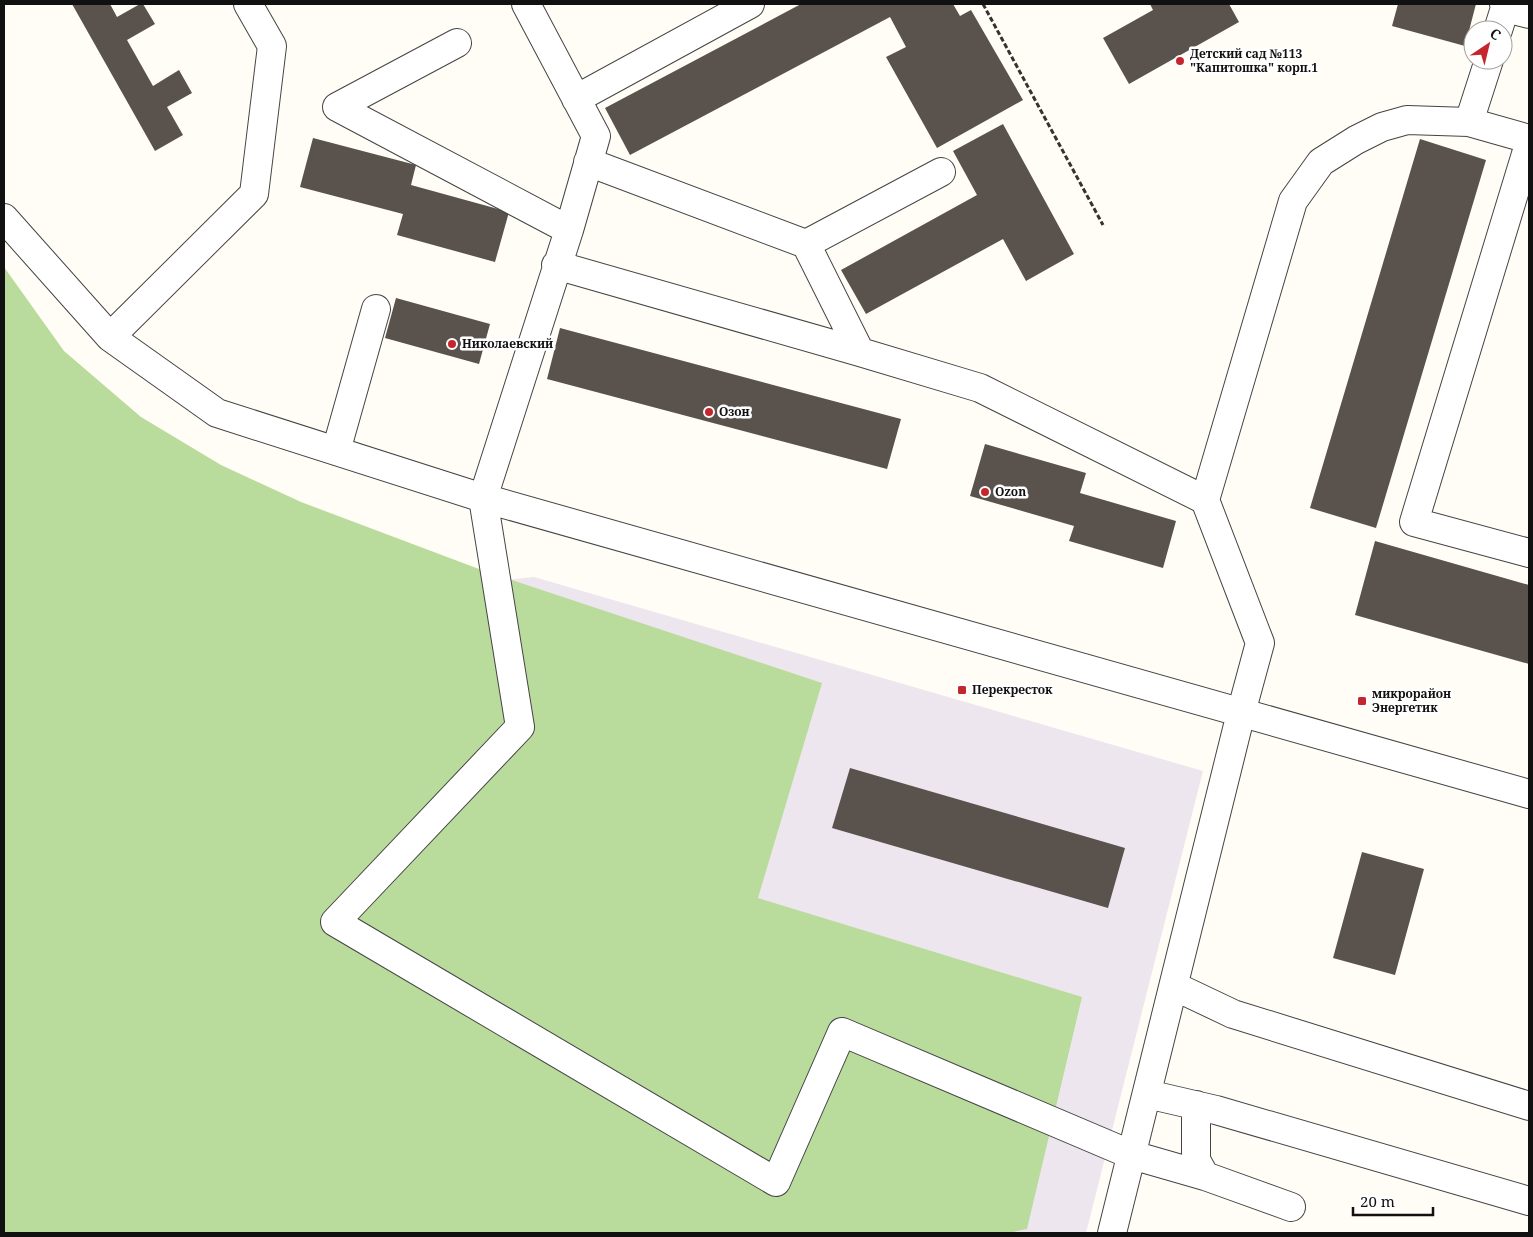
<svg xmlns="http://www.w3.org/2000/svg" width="1533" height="1237" font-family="'Noto Serif',serif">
  <rect width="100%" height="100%" fill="#fffdf5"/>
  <path fill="#eee6ef" d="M534,577L1203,771L1086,1233H834L297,602Z"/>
  <path fill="#b9dc9c" d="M4,267L64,351L141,417L221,465L301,502L479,569L822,683L758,898L1082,997L1027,1229L1008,1233H4Z"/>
  <path fill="#5a524d" d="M72,4H110L117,17L140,4H143L155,24L127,40L153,86L179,70L192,93L167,107L183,135L155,151Z
    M801,4H953L960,16L971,10L1023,100L937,148L886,57L906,47L890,17L630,155L605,108Z
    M1150,4H1229L1239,22L1129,84L1103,38L1153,10Z
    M1398,4H1476L1465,46L1392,26Z
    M1003,124L1074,254L1026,281L1003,239L866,314L841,270L977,195L953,151Z
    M313,138L416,165L411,185L509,212L495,262L397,235L403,214L300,187Z
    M1420,139L1486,160L1376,528L1310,508Z
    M396,298L490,324L479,364L385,338Z
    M560,328L901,419L887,469L547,379Z
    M985,444L1086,473L1080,493L1176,521L1163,568L1069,541L1074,526L970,496Z
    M1375,541L1529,585V664L1355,615Z
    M850,768L1125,848L1108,908L832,828Z
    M1362,852L1424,869L1395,975L1333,958Z"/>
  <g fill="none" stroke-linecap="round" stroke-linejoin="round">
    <g stroke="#444" stroke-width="30">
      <path id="minor" d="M526,4L596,136L569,230L483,498L520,727L335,922L776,1182L842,1032L1132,1155L1205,1176
        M1505,8L1529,14
        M1498,30L1505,8L1504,4
        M457,43L337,107L569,230
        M576,99L750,4
        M1469,122L1529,139
        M1529,144L1414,522L1529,553
        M588,162L806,244L941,172
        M4,218L110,337L217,413L483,498L1529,794
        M806,244L860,352
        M556,265L860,352L980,388L1205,500
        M110,337L254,194L272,46L248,4
        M336,451L376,309
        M1174,986L1233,1014L1529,1106
        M1147,1094L1216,1110L1529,1201
        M1196,1105V1160L1205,1176L1291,1207
        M1112,1233L1241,713L1260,643L1205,500L1293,201L1321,162L1356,140L1382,127L1407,120L1469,122L1489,60"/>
    </g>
    <path stroke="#333" stroke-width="3" stroke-dasharray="5 2.5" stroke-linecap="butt" d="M983,4L1103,225"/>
    <use href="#minor" stroke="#fff" stroke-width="28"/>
  </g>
  <g fill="#c4262e" stroke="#fff" stroke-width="2">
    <circle cx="1180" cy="61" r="5"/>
    <circle cx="452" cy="344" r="5"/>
    <circle cx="709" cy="412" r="5"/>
    <circle cx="985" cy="492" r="5"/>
    <rect x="957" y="685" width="10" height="10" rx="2.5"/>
    <rect x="1357" y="696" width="10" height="10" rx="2.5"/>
  </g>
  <g text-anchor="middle" stroke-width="5" stroke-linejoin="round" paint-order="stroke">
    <g font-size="12" font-weight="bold" fill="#111" stroke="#fff" text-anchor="start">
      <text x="1190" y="58">Детский сад №113<tspan x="1190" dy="14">"Капитошка" корп.1</tspan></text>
      <text x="462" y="348">Николаевский</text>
      <text x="719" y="416">Озон</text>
      <text x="995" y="496">Ozon</text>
      <text x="972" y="694">Перекресток</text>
      <text x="1372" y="698">микрорайон<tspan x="1372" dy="14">Энергетик</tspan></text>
    </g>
  </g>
  <rect width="1533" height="1237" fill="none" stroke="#111111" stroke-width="10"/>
  <g transform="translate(1488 45) rotate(35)"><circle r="24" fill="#ffffff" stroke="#a0a0a0"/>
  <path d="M0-4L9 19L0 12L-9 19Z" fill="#c4262e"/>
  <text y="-8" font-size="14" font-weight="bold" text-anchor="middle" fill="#111111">С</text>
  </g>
  <path d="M1353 1207v8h80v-8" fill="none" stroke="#111111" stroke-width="2.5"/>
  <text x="1360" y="1207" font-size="15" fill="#111111" stroke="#ffffff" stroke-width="4" paint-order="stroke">20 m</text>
</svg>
